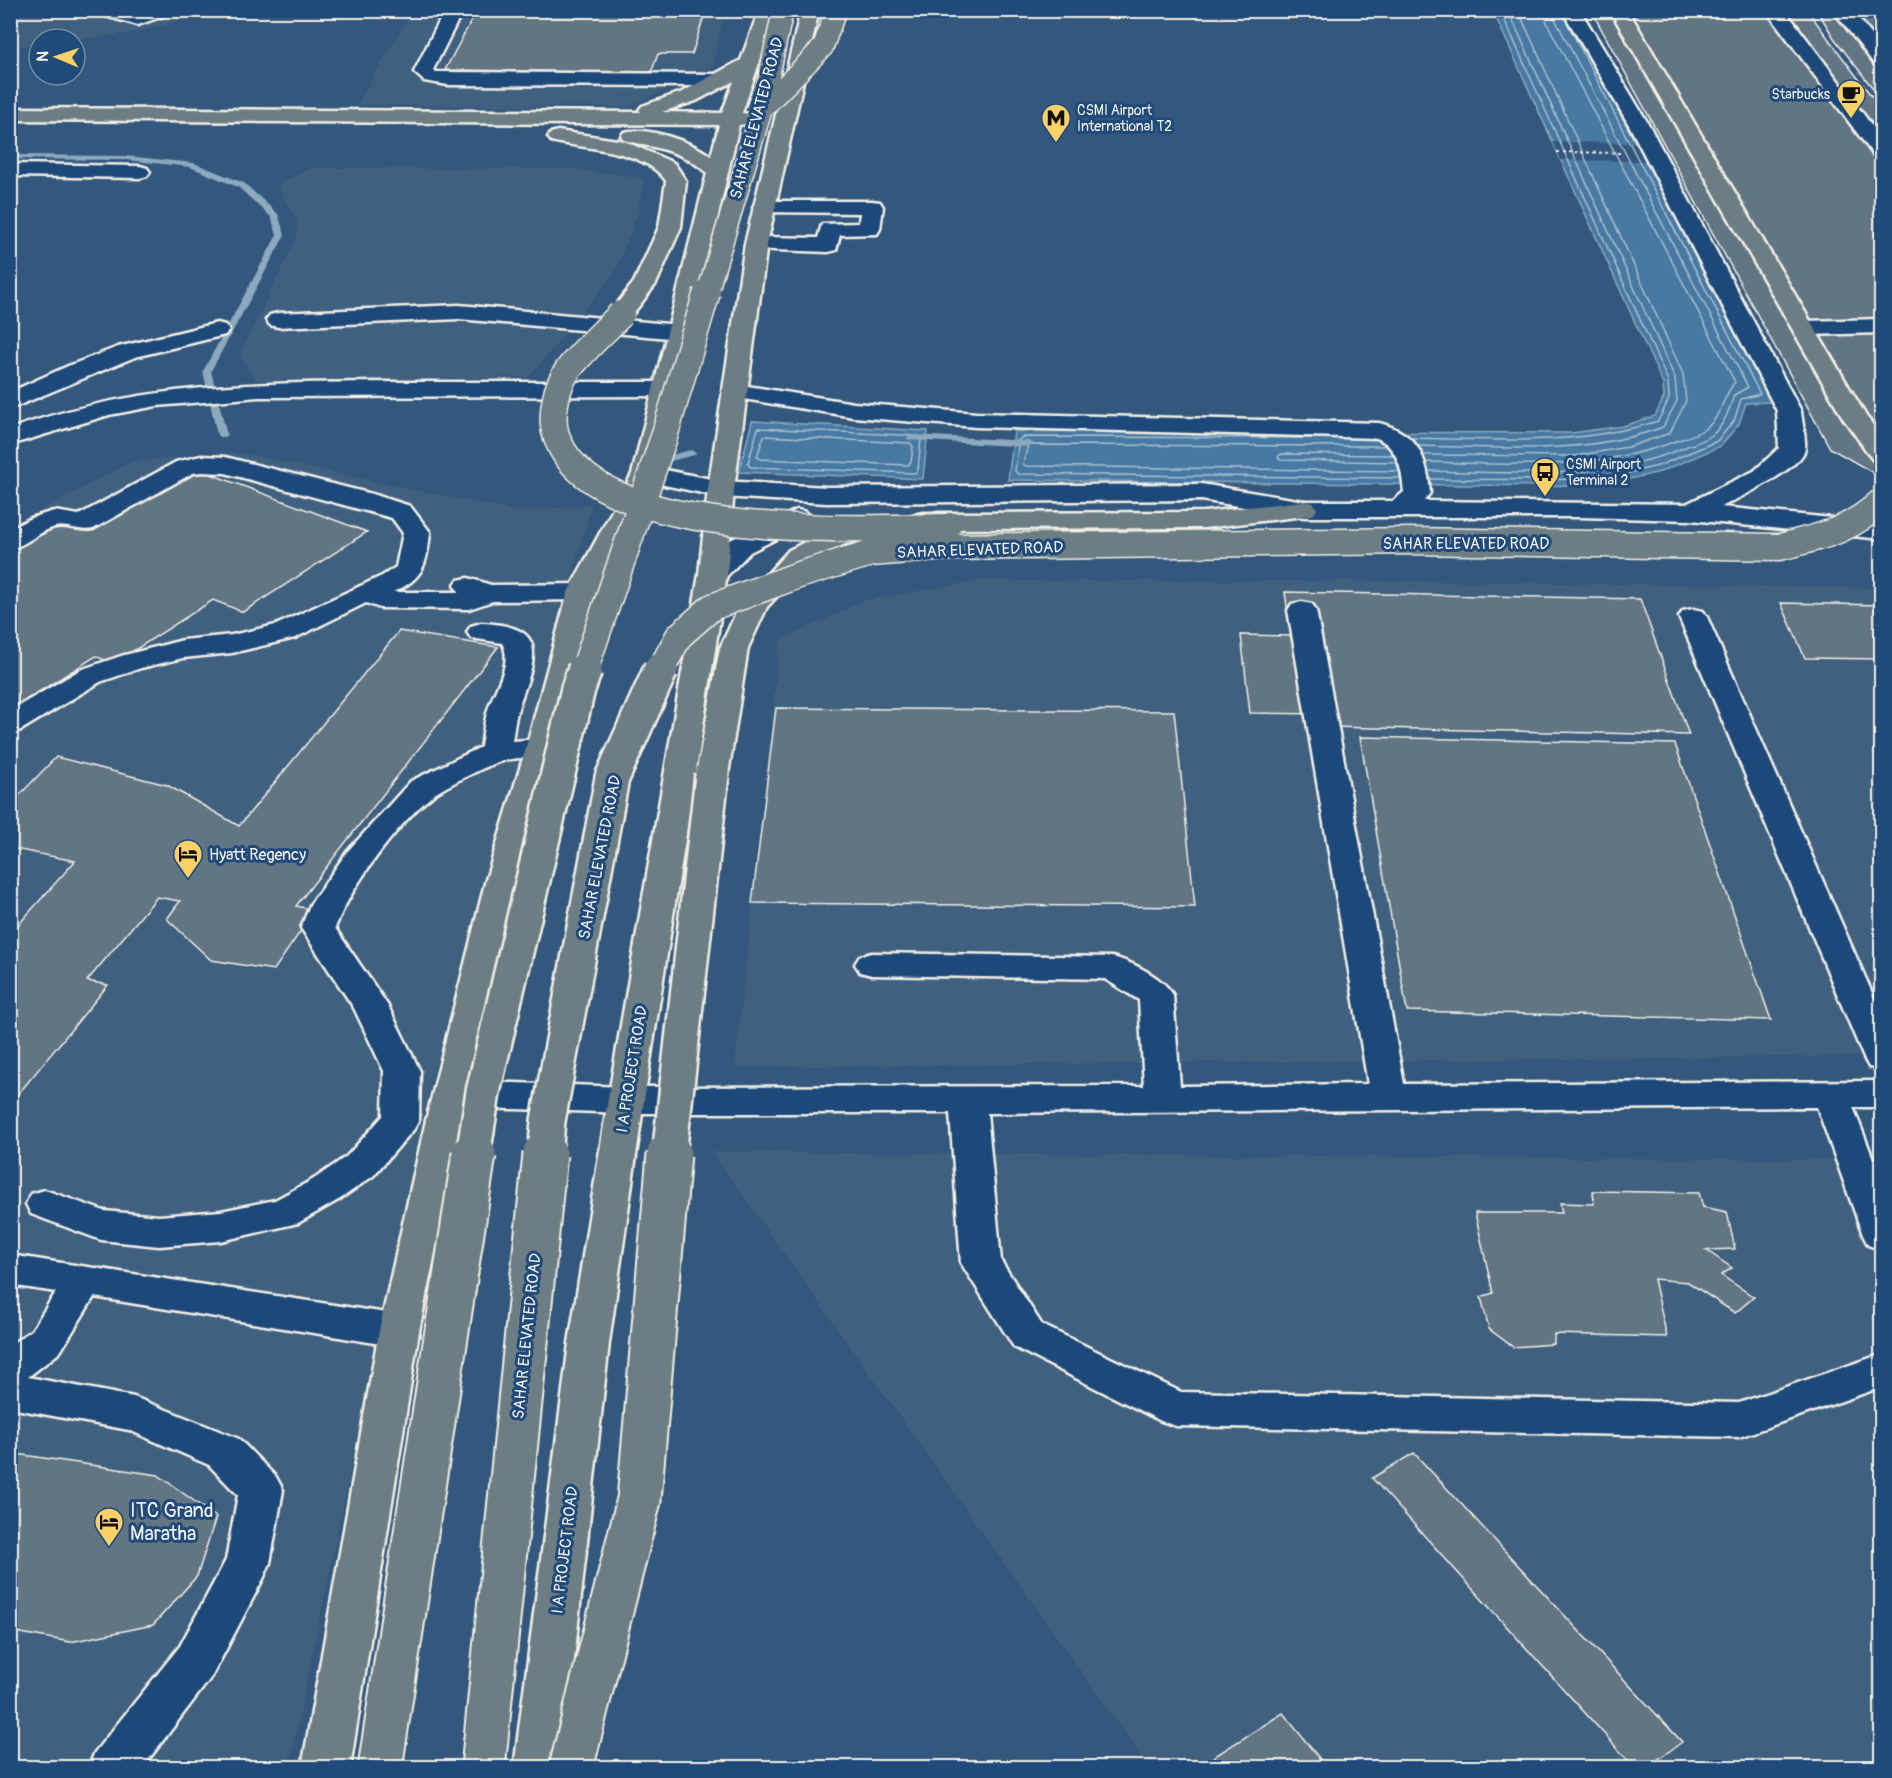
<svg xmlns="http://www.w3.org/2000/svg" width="1892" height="1778" font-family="Pangolin,sans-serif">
  <rect width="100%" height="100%" fill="#33577d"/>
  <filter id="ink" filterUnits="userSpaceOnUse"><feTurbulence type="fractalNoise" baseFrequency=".0167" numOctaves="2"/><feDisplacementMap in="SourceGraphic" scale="12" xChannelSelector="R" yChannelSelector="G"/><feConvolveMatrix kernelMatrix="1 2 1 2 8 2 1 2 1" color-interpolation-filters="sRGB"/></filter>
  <g filter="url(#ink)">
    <path fill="#41607f" d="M10,11H219L138,32L75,40L39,39V44L11,48Z
      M412,11H724L713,67L628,107L357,105Z
      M312,168L574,169L644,178L637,216L614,274L529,377L257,381L239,356L297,237V221L277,185Z
      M235,452L519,512L592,504L431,1082L289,1767L11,1768V526L131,462Z
      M978,581H1426L1881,588V1056L735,1067L780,641L865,600Z
      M712,1152L1881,1160V1767H1149Z"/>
    <path fill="#4679a3" stroke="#8ca9bf" stroke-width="1.5" d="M1493,11H1566L1772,402L1746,403L1739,424L1721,446L1660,472L1612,483L1549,486L1008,480L1014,431L1571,433L1623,426L1655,416L1664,397L1663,384Z
      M752,421L928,431L923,479L739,472Z"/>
    <path fill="#33577d" d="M1553,142L1636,143L1645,161L1561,160Z"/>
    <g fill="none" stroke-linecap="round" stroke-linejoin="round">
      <path stroke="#aec1cc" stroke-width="1.5" d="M758,428L919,436L921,439L918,470L915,473L750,467L748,463Z
        M764,436L910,443L913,446L911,462L908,465L759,459L757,456Z
        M1321,438L1022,437L1019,440L1015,471L1018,474L1401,478
        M1412,438C1495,440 1578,446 1658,421L1669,399L1668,381L1500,10
        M1386,446L1028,445L1023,464L1026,466L1399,471
        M1418,446C1500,447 1585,456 1663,427L1677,401L1675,378L1508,10
        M1393,455L1281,454L1278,457L1280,460L1397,462
        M1423,455L1574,456L1628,447L1670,433L1686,401L1683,374L1518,10
        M1426,462C1507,464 1590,471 1668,444C1680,439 1695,436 1706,428C1721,417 1723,396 1735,382L1547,23L1545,10
        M1428,471C1513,472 1603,482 1683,448C1692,444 1705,441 1712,435C1725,425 1729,410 1734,395L1748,387L1555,19L1554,10
        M1430,479L1549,480L1611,477L1658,466L1717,441L1734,421L1741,399L1760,394L1561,11"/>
      <path fill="#8ca9bf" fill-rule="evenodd" d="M10,155L126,156L194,163L244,183L278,214L285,235L211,371L227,435L225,437H219L217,435L203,371L277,235L271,217L238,187L190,167L126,160L10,159Z
        M912,435L1029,441L1034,444L1029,447L909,440L907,438Z
        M691,450L696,453L694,455L662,463L657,460L659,458Z"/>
    </g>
    <path fill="#627583" stroke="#f4f1e8" stroke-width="1.5" d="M477,10H706L692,54H658L651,73L445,70Z
      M1591,10H1807L1882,110V478L1830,448Z
      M1817,10H1882V100L1834,38Z
      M189,466L367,532L243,612L213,600L113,664L96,656L10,710V547L56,520L80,529Z
      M1285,592L1640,599L1689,735L1329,727L1327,714L1250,713L1241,635L1291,636Z
      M1781,603L1882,605V659L1805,658Z
      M399,631L498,647L296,906L315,910L274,970L211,960L167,919L180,901L157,897L87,981L108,985L10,1104V934L75,861L10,848V805L56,757L167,785L239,826Z
      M776,708L1174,711L1195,907L752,903Z
      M1360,737L1675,744L1771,1020L1407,1011Z
      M1593,1191L1699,1193L1703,1207L1727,1212L1735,1249L1706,1250L1732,1268L1721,1275L1754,1297L1735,1313L1688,1282L1654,1279L1667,1337L1554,1334V1344L1513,1347L1489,1329L1481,1297L1493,1293L1475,1213H1562L1560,1203L1594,1204Z
      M10,1453L158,1475L216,1517L197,1576L153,1625L70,1642L10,1631Z
      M1414,1453L1682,1742L1646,1768H1635L1372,1478Z
      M1283,1713L1327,1768H1207L1204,1763Z"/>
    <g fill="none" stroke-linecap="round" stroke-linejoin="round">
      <g stroke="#f4f1e8" stroke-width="5">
        <path id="minor" d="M95,10H125L137,14L146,10H172L169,14L138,25L98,14Z
          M445,10H463L433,70L436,72L722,74L729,76L732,80L729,84L722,86L448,85L424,81L414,72Z
          M1562,10H1580L1649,125L1801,411C1802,422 1806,438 1805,449C1801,469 1738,498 1721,507L1882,523V539L1690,520L1580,517H1304L1201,500L827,503L721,497L636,479L632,474L636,469L645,466L721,481L827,487L1201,484L1304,501H1393L1404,492C1402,471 1399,448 1377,438L976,427L854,417L725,396L722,391L725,386L734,384L854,403L976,413L1379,423C1417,433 1427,456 1430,493L1424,501L1686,504L1754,471L1779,448L1777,411L1629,125Z
          M1766,10H1785L1882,139V159L1875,157Z
          M1833,10H1852L1882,48V66L1875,65Z
          M10,164L140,166L147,168L150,172L147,176L140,178L10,176Z
          M764,201H872L880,202L883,207L880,229L877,234L840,235L836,250L828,252L748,249L745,244L748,239L756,237L818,238L822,224L859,223L860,213L756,212L753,207L756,202Z
          M459,305L679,325L687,327L691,332L687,337L679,339L459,319L278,327L270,325L266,320L270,315L278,313Z
          M1882,319V333L1805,335L1797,333L1793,328L1797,323L1805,321Z
          M217,323L225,325L229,330L225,335L135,357L10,409V392L68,366L118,347Z
          M664,382L673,384L676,389L673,394L664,396L258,397L215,401L157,406L109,415L10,445V429C142,382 258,383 396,382C485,382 575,382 664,382Z
          M201,456L225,457L372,494L410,506L430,532C427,563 424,579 393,592H460L454,586L458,580L468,578L491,585L582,584L592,586L596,592L592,598L582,600L493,601L469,609L380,608L366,603L295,638L232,653L183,658L141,668L100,682L21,730L10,733V711L80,670L121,656L183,640L232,635L276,625L382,576L396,567L403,533L392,518L225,473L201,472L193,473L93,529C78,532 67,524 55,527C39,531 27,545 10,549V529L31,518L54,511L79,515L176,462Z
          M797,510L806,512L810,518L806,524L750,552L723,580L713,582L703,580L699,574L730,540Z
          M1302,602L1312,604L1316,610L1404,1084L1882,1081V1107H1853L1882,1182V1250L1868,1245L1863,1235L1817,1107L987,1113L1001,1261L1042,1325L1181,1392L1739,1403L1882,1354V1387L1739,1437L1176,1426L1161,1421L1014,1347L961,1263L950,1113H626L455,1107L442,1103L437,1094L442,1085L455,1081L626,1087L1144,1086L1139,1000L1105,979L872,975L860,972L855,964L860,956L872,953L1112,957C1132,962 1163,977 1173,995L1180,1086L1368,1084L1288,610L1292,604Z
          M1693,609L1703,611L1707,617L1882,1016V1070L1869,1067L1864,1058L1679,617L1683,611Z
          M481,623C549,626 537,655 519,705C515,717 514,729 512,741L541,739L552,742L556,748L552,754C536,759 518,756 502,761C489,764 442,788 432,796C397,824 351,886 335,928L388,1006L420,1071L419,1120L414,1129L373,1176L340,1199L298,1223L221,1241L159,1246L101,1240L31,1214L26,1204L31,1194L45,1190L104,1211L159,1216L221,1211L275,1200L314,1179L347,1156L383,1116L384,1071L354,1008L301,928L310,905L347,852L411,781L481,747C483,735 484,722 488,710C493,692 514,662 502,643L471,638L467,632L471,626Z
          M10,1255L399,1315L413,1320L419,1331L413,1342L399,1347L94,1297L60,1352L28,1377L134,1397L239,1439L276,1477L283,1490L270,1563L264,1577L212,1676L142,1768H88L95,1752L180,1646L226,1560L238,1495L209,1465L129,1430L10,1408V1345L32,1330L56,1292L10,1285Z"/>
      </g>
      <g stroke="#f4f1e8" stroke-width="5">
        <path id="major" d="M759,10H777L742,113L757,115L760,119L757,123L739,125L658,474L596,592L556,748L517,883L462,1120L419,1331L350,1768H302L379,1331L426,1120L485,883L526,748L568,592L632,474L707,173C682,150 655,148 624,140L621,136L624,132C647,126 692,142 711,156L719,125L10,120V108L641,112L639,110L642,106L682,92L741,60ZM734,81L722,113L662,112L696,101Z
          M801,10H819L767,244L734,489L727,574L644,1100L609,1343L562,1768H514L569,1343L608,1100L699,574L708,489L745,244Z
          M1610,10H1628L1866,416L1882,437V463L1873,460L1843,418Z
          M558,131L624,141L674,163L686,181L681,227L656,284L629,319L621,321L613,319L609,314L634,282L659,227L666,181C645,149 584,149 551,141L548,137L551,133Z
          M1304,501L1313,503L1317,509L1313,515L1204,528L923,529L845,544L809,562L767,607L748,648L728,775L723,782L712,784L701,782L696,775L720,648L740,604L789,550L827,531L923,513L1204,512Z"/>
      </g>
      <path stroke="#f4f1e8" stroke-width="2" stroke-dasharray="3 3" stroke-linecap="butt" d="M1557,152L1623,153"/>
      <use href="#minor" fill="#1f4a7a" fill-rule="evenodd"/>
      <use href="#major" fill="#6c7e84" fill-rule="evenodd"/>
      <g stroke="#f4f1e8" stroke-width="23" stroke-linecap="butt">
        <path id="major-bridge-far3" d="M762,109L823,47L836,10
          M707,294L762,109L783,10"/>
      </g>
      <g stroke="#f4f1e8" stroke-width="29" stroke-linecap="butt">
        <path id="major-bridge-far2" d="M621,314C604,332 583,350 568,370C556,386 550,417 556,435C591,543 855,528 947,527
          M584,671L664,437L707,292
          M660,671L679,636L712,607L799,575L871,553L947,547L1410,541L1780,547C1822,536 1849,532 1882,501"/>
      </g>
      <g stroke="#f4f1e8" stroke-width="38" stroke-linecap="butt">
        <path id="major-bridge-far1" d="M473,1156L483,1092L578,689L585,669
          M545,1156L548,1121L612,778L661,669
          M669,1156L712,775"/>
      </g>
      <g stroke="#f4f1e8" stroke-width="47" stroke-linecap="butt">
        <path id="major-bridge" d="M380,1768L474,1154
          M483,1768L545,1154
          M571,1768L639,1500L669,1154"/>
      </g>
      <use href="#major-bridge-far3" stroke="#6c7e84" stroke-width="20"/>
      <use href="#major-bridge-far2" stroke="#6c7e84" stroke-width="26"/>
      <use href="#major-bridge-far1" stroke="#6c7e84" stroke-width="33"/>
      <use href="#major-bridge" stroke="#6c7e84" stroke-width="43"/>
    </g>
  </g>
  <defs>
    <g id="cafe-pin" transform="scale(1.5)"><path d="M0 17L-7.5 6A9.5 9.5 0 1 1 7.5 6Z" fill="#ffd166" stroke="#1f4a7a"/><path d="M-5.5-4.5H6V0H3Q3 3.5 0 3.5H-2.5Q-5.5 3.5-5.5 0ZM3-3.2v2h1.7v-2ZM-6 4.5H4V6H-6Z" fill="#111"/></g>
    <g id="metro-pin" transform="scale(1.5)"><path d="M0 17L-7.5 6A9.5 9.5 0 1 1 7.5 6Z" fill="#ffd166" stroke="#1f4a7a"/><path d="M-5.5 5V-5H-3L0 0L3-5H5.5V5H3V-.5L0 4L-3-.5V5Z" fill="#111"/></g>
    <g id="bus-pin" transform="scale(1.5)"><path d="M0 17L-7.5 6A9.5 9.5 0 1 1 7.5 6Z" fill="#ffd166" stroke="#1f4a7a"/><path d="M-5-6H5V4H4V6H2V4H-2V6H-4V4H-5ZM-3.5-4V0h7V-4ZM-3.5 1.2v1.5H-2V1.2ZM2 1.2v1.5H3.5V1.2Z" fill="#111"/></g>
    <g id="hotel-pin" transform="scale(1.5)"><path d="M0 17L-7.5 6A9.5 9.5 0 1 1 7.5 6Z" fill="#ffd166" stroke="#1f4a7a"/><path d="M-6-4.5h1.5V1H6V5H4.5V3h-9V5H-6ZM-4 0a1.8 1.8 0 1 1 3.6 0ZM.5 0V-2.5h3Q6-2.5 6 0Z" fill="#111"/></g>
  </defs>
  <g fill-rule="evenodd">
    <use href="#cafe-pin" x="1851" y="94"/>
    <use href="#metro-pin" x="1056" y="118"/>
    <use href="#bus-pin" x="1545" y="472"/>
    <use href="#hotel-pin" x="188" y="854"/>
    <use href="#hotel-pin" x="109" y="1522"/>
  </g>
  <g text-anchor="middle" stroke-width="6" stroke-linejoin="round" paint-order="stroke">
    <g font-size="14" fill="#f4f1e8" stroke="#1f4a7a" text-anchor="start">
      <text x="1830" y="99" text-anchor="end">Starbucks</text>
      <text x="1077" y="115">CSMI Airport<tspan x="1077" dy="16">International T2</tspan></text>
      <text x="1566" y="469">CSMI Airport<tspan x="1566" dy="16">Terminal 2</tspan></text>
    </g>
    <g font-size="16" fill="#f4f1e8" stroke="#1f4a7a">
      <text transform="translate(756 118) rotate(-75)" y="6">SAHAR ELEVATED ROAD</text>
      <text x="1466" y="549">SAHAR ELEVATED ROAD</text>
      <text transform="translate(980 549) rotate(-2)" y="6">SAHAR ELEVATED ROAD</text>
      <text transform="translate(599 857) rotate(-79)" y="6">SAHAR ELEVATED ROAD</text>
      <text transform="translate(631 1069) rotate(-81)" y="6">I A PROJECT ROAD</text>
      <text transform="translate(526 1336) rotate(-84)" y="6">SAHAR ELEVATED ROAD</text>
      <text transform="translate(564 1550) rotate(-83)" y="6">I A PROJECT ROAD</text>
    </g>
    <g font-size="16" fill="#f4f1e8" stroke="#1f4a7a" text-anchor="start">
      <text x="209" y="860">Hyatt Regency</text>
    </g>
    <g font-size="20" fill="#f4f1e8" stroke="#1f4a7a" text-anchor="start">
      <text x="130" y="1517">ITC Grand<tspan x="130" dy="23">Maratha</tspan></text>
    </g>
  </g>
  <rect width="1892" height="1778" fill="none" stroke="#1f4a7a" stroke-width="36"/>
  <rect x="18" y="18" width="1856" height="1742" fill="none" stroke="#f4f1e8" stroke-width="2" filter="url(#ink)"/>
  <g transform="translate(57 57) rotate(272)"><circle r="28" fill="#1f4a7a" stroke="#748da6" stroke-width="1.5"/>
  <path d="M0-4.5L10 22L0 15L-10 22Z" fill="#ffd166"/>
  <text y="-9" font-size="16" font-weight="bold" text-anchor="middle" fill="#f4f1e8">N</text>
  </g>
</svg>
